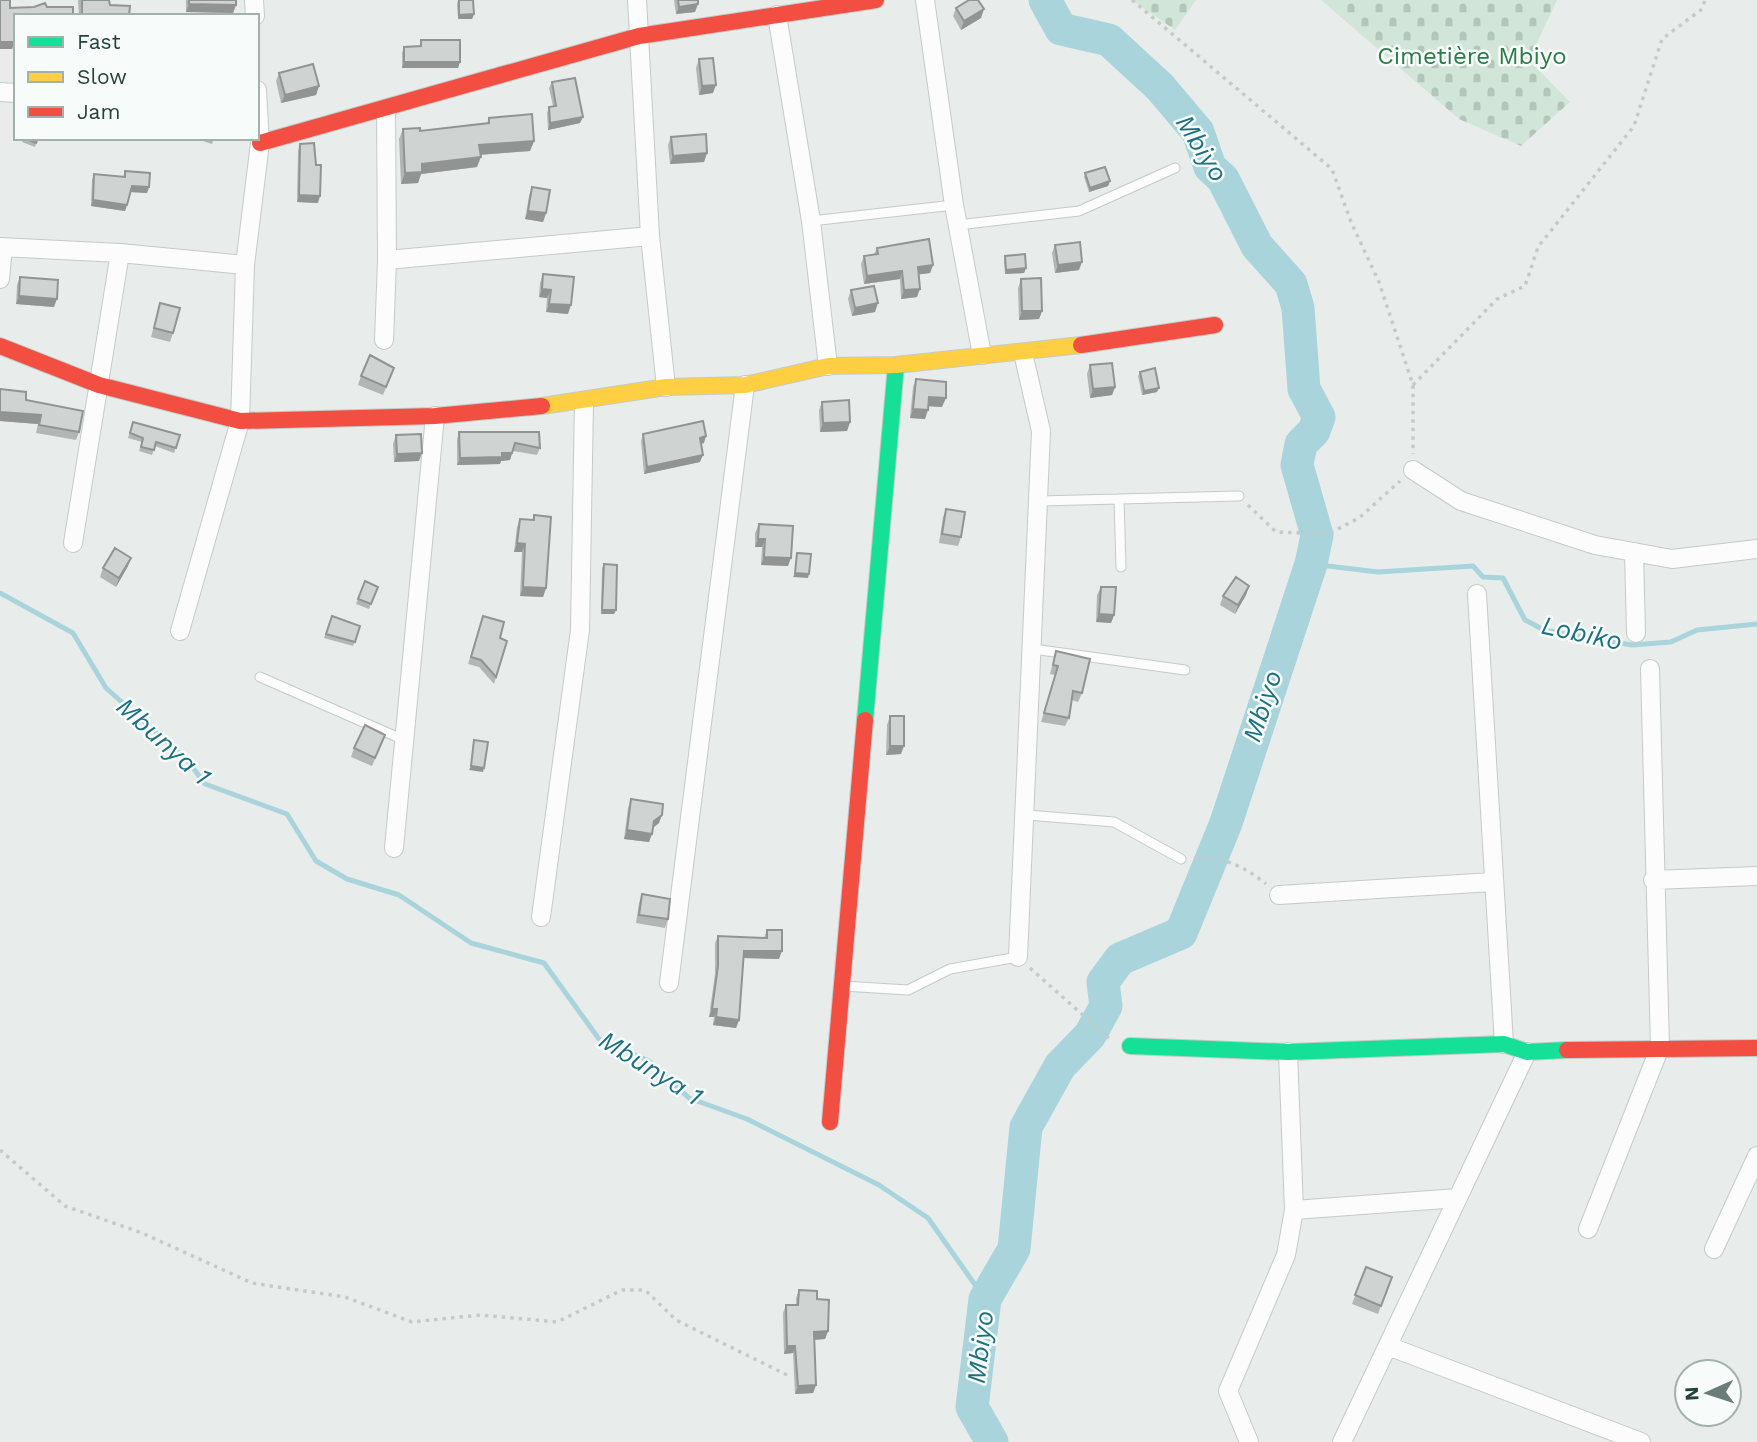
<svg xmlns="http://www.w3.org/2000/svg" width="1757" height="1442" font-family="'Work Sans',sans-serif">
  <defs>
    <pattern id="cemetery-stones" width="16" height="16" patternUnits="userSpaceOnUse" patternTransform="scale(1.75)"><rect width="16" height="16" fill="#d1e6d8"/><path d="M2 7V4a2 2 0 0 1 4 0v3zM10 15v-3a2 2 0 0 1 4 0v3z" fill="#b3c6ba"/></pattern>
  </defs>
  <rect width="100%" height="100%" fill="#e8edeb"/>
  <path fill="url(#cemetery-stones)" d="M1132,0H1196L1175,30Z
    M1321,0H1557L1529,60L1570,102L1521,146L1459,119Z"/>
  <g fill="none" stroke-linecap="round" stroke-linejoin="round">
    <path stroke="#a9d4db" stroke-width="5" d="M1311,564L1378,572L1473,566L1483,577L1503,578L1525,620L1544,630L1632,645L1671,642L1697,630L1757,624
      M0,593L73,633L106,688L188,761L205,784L287,814L316,861L347,879L399,895L471,943L544,963L599,1039L649,1061L689,1098L747,1119L879,1185L928,1218L985,1299"/>
    <path stroke="#a9d4db" stroke-width="33" d="M992,1442L972,1407L985,1299L1014,1249L1026,1127L1060,1066L1090,1035L1106,1006L1103,982L1120,959L1181,933L1226,823L1311,564L1317,535L1297,465L1301,444L1314,431L1319,417L1304,389L1298,308L1291,284L1257,246L1223,179L1210,167L1198,132L1160,87L1109,40L1061,29L1045,0"/>
    <g stroke="#c5cac8" stroke-width="11">
      <path id="lane" d="M811,221L954,205
        M958,225L1079,211L1175,168
        M1119,499L1121,567
        M1039,501L1239,496
        M1033,649L1185,670
        M260,677L404,740
        M1027,815L1114,822L1181,859
        M843,986L908,990L950,969L1018,957"/>
    </g>
    <g stroke="#c5cac8" stroke-width="20">
      <path id="street" d="M254,0L255,16
        M637,0L650,236L666,387
        M925,0L954,205L982,355
        M777,15L811,221L828,366
        M0,92L16,93
        M0,247L120,253L245,265
        M387,260L650,236
        M0,279L3,247
        M384,340L387,260L386,109
        M1413,470L1461,501L1595,545L1672,559L1757,549
        M73,543L120,253
        M1634,552L1636,633
        M1477,594L1504,1044
        M180,631L240,421L245,265L260,143L257,90
        M394,848L435,416
        M1653,880L1757,876
        M1279,895L1493,882
        M541,917L580,630L584,402
        M1018,957L1041,431L1023,353
        M669,983L745,385
        M1294,1210L1458,1198
        M1588,1229L1660,1047L1650,669
        M1714,1249L1757,1156
        M1388,1346L1641,1442
        M1249,1442L1228,1391L1286,1255L1294,1210L1288,1052
        M1342,1442L1527,1052"/>
    </g>
    <g stroke="#c3cbc8" stroke-width="18">
      <path id="fast" d="M865,720L896,365
        M1130,1046L1288,1052L1504,1044L1527,1052L1567,1050"/>
    </g>
    <g stroke="#c3cbc8" stroke-width="18">
      <path id="slow" d="M542,406L666,387L745,385L828,366L896,365L1081,345"/>
    </g>
    <g stroke="#c3cbc8" stroke-width="18">
      <path id="jam" d="M260,143L639,36L876,0
        M1081,345L1215,325
        M0,346L99,385L240,421L435,416L542,406
        M1567,1050L1757,1048
        M830,1122L865,720"/>
    </g>
    <path stroke="#c3ccca" stroke-width="3.5" stroke-dasharray="3.5 5" stroke-linecap="butt" d="M1132,0L1332,169L1351,222L1379,282L1413,385V454
      M1413,385L1497,299L1525,286L1538,247L1634,126L1662,39L1702,9L1705,0
      M1248,505L1276,532L1328,534L1359,518L1400,481
      M1194,858C1222,856 1244,866 1266,884
      M1030,968L1111,1040
      M0,1150L65,1206L142,1233L252,1283L345,1297L412,1322L480,1315L557,1322L622,1290H645L676,1320L787,1375"/>
    <use href="#lane" stroke="#fcfcfc" stroke-width="9"/>
    <use href="#street" stroke="#fcfcfc" stroke-width="18"/>
    <use href="#fast" stroke="#16e098" stroke-width="16"/>
    <use href="#slow" stroke="#ffcf43" stroke-width="16"/>
    <use href="#jam" stroke="#f24e42" stroke-width="16"/>
  </g>
  <path fill="#b2b6b5" d="M78,0H109L110,5L129,16H79Z
    M186,0H236V5L233,13L186,12Z
    M458,0L474,14L472,19H458L457,4Z
    M674,0H698L695,12L676,14Z
    M956,8L981,18L961,30L953,16Z
    M421,40L460,62L458,68H402V53L404,47H419Z
    M699,59L713,93L699,95L696,68Z
    M279,73L319,86L316,95L281,103L276,81Z
    M552,82L580,123L548,130L547,113L549,107L553,106L549,88Z
    M489,118L534,141L530,151L480,155L477,167L421,174L418,183L401,184L399,139L403,129L420,131L487,123Z
    M671,137L707,153L704,162L670,164L668,145Z
    M24,138H38L35,147L22,142Z
    M194,138H214L212,144Z
    M300,144L318,203L297,202L298,151Z
    M125,171L149,187L147,193L131,192L125,211L91,206L92,180L94,174L123,177Z
    M1085,173L1110,181L1108,186L1089,192L1084,177Z
    M532,187L546,213L543,222L525,219L529,196Z
    M1055,245L1079,270L1055,273L1052,253Z
    M877,248L933,265L930,273L919,274L917,297L901,299L900,279L864,284L861,264L864,256L874,254Z
    M1005,256L1026,268L1024,273L1005,274L1004,260Z
    M543,274L568,314L546,312L547,298L539,297L540,283Z
    M20,277L54,307L16,304L17,285Z
    M1021,279L1042,311L1039,319L1019,320L1018,288Z
    M851,290L875,312L852,316L848,299Z
    M160,303L173,333L170,342L151,337Z
    M1090,365L1115,387L1112,395L1090,398L1087,374Z
    M394,368L383,395L358,385L361,376Z
    M1140,372L1157,392L1142,395L1138,376Z
    M916,379L942,407L928,406L925,419L910,418L913,387Z
    M0,389L26,400L79,432L76,440L36,433L38,424L0,421Z
    M822,402L850,422L847,431L820,432L819,410Z
    M133,422L180,435L174,453L155,446L152,455L139,451L142,442L128,438Z
    M459,432L540,448L537,455L513,451L510,460L501,461L500,464L457,465V440Z
    M643,434L704,443L701,444L700,462L644,474L641,441Z
    M396,435L419,461L394,462L393,444Z
    M946,509L961,537L958,546L939,543L943,517Z
    M534,515L546,588L543,597L520,596L522,552H514L517,527L520,519L532,520Z
    M759,524L788,566L761,565L762,547H755V533Z
    M604,564L616,610L614,614H601L602,568Z
    M128,566L116,587L100,577L103,568Z
    M365,581L378,587L369,609L356,604Z
    M1249,586L1246,595L1235,614L1220,605L1223,596Z
    M1101,587L1114,615L1111,623L1096,622L1097,595Z
    M332,616L360,626L353,646L324,638Z
    M483,616L500,638L507,641L494,684L479,667L468,664Z
    M1056,651L1082,693L1078,702L1072,700L1069,718L1065,726L1041,722L1055,675L1050,674Z
    M890,716L901,754L886,755L887,725Z
    M382,743L372,766L351,757L354,748Z
    M631,799L659,823L653,828L649,842L624,839L628,808Z
    M642,894L668,919L665,928L636,923L639,903Z
    M767,930L779,959L744,958L739,1020L736,1028L713,1025L714,1017H709L715,974V943L718,936L764,938Z
    M1366,1267L1392,1277L1378,1314L1352,1304Z
    M799,1290L817,1299L828,1331L825,1339L814,1340L816,1385L813,1393L795,1394L793,1353L784,1354L783,1313L786,1305H796V1298Z"/>
  <path fill="#919493" d="M189,4L236,5L233,13L186,12Z
    M698,4L695,12L676,14L679,7Z
    M984,9L981,18L961,30L964,21Z
    M474,14L472,19H458L459,15Z
    M0,42H15L12,49H0Z
    M404,62H460L458,68H402Z
    M716,85L713,93L699,95L702,86Z
    M319,86L316,95L281,103L285,95Z
    M583,117L580,123L548,130L550,123Z
    M534,141L530,151L475,155L479,145Z
    M707,153L704,162L670,164L673,156Z
    M481,157L477,167L421,174L418,183L401,184L405,173L422,164Z
    M1110,181L1108,186L1089,192L1090,188Z
    M132,186L149,187L147,193L130,192Z
    M299,195L320,196L318,203L297,202Z
    M93,200L127,205L125,211L91,206Z
    M528,211L546,213L543,222L525,219Z
    M1082,262L1079,270L1055,273L1058,265Z
    M933,265L930,273L915,275L918,267Z
    M1026,268L1024,273L1005,274L1006,270Z
    M902,271L900,279L864,284L867,276Z
    M542,289L551,290L547,298L539,297Z
    M920,289L917,297L901,299L904,290Z
    M19,296L57,299L54,307L16,304Z
    M878,303L875,312L852,316L855,308Z
    M549,304L571,305L568,314L546,312Z
    M1022,311H1042L1039,319L1019,320Z
    M1115,387L1112,395L1090,398L1093,389Z
    M1159,388L1157,392L1142,395L1144,391Z
    M929,397L946,398L942,407L926,406Z
    M913,409L928,410L925,419L910,418Z
    M0,412L41,415L38,424L0,421Z
    M850,422L847,431L820,432L823,423Z
    M706,436L704,443L697,445L700,438Z
    M422,453L419,461L394,462L397,454Z
    M512,453L510,460L501,461L500,464L457,465L460,458Z
    M703,455L700,462L644,474L647,467Z
    M758,539H765L762,547H755Z
    M517,543L525,544L522,552H514Z
    M764,557L791,558L788,566L761,565Z
    M131,558L128,566L116,587L119,578Z
    M795,573L809,574L808,578L793,577Z
    M1249,586L1246,595L1235,614L1238,605Z
    M523,587L546,588L543,597L520,596Z
    M602,610H616L614,614H601Z
    M1099,614L1114,615L1111,623L1096,622Z
    M890,746H904L901,754L886,755Z
    M471,766L484,768L483,772L469,770Z
    M662,815L659,823L651,829L654,821Z
    M627,830L652,834L649,842L624,839Z
    M744,951H782L779,959L742,958Z
    M712,1009H717L714,1017H709Z
    M716,1017L739,1020L736,1028L713,1025Z
    M828,1331L825,1339L811,1340L814,1332Z
    M787,1346H795L793,1353L784,1354Z
    M816,1385L813,1393L795,1394L798,1386Z"/>
  <path fill="#cfd4d2" stroke="#919493" stroke-width="2" d="M0,0H10V8L34,7L45,3L47,7H73V16H16V26H14L15,42H0Z
    M82,0H109L110,5L130,6L129,16H82Z
    M189,0H236V5L189,4Z
    M459,0H473L474,14L459,15Z
    M678,0H698V4L679,7Z
    M969,0H978L984,9L964,21L956,8Z
    M421,40H460V62H404V47L421,46Z
    M713,58L716,85L702,86L699,59Z
    M313,64L319,86L285,95L279,73Z
    M575,78L583,117L550,123L549,107L556,106L552,82Z
    M532,114L534,141L479,145L481,157L422,164V172L405,173L403,129L420,128V131L489,123V118Z
    M706,134L707,153L673,156L671,137Z
    M24,138H38L36,143Z
    M314,143L316,165H321L320,196L299,195L300,144Z
    M1105,167L1110,181L1090,188L1085,173Z
    M125,171L150,173L149,187L132,186L127,205L93,200L94,174L125,177Z
    M532,187L550,190L546,213L528,211Z
    M929,239L933,265L918,267L920,289L904,290L902,271L867,276L864,256L878,254L877,248Z
    M1080,242L1082,262L1058,265L1055,245Z
    M1025,254L1026,268L1006,270L1005,256Z
    M543,274L574,277L571,305L549,304L551,290L542,289Z
    M20,277L58,280L57,299L19,296Z
    M1041,278L1042,311H1022L1021,279Z
    M874,286L878,303L855,308L851,290Z
    M160,303L180,308L173,333L154,328Z
    M370,355L394,368L386,387L361,376Z
    M1112,363L1115,387L1093,389L1090,365Z
    M1155,368L1159,388L1144,391L1140,372Z
    M916,379L946,382V398L929,397L928,410L913,409Z
    M0,389L26,392V400L83,411L79,432L39,425L41,415L0,412Z
    M849,400L850,422L823,423L822,402Z
    M703,421L706,436L700,438L703,455L647,467L643,434Z
    M133,422L180,435L176,448L156,442L154,450L141,447L143,438L130,433Z
    M459,432H539L540,448L515,443L512,453H502V457L460,458Z
    M421,434L422,453L397,454L396,435Z
    M946,509L965,512L961,537L942,534Z
    M534,515L551,517L546,588L523,587L525,544L517,543L520,519L534,520Z
    M759,524L793,526L791,558L764,557L765,539H758Z
    M115,548L131,558L119,578L103,568Z
    M797,553L811,554L809,574L795,573Z
    M604,564L617,565L616,610H602Z
    M1236,577L1249,586L1238,605L1223,596Z
    M365,581L378,587L371,604L358,599Z
    M1101,587H1116L1114,615L1099,614Z
    M332,616L360,626L355,642L326,634Z
    M483,616L504,622L500,638L507,641L496,677L481,660L471,657Z
    M1056,651L1090,659L1082,693L1073,691L1069,718L1044,713L1058,666L1053,665Z
    M890,716H904V746H890Z
    M365,725L385,735L375,758L354,748Z
    M474,740L488,742L484,768L471,766Z
    M631,799L663,804L662,815L654,821L652,834L627,830Z
    M642,894L670,899L668,919L639,915Z
    M767,930H782V951H744L739,1020L716,1017L717,1009H712L718,966V936L767,938Z
    M1366,1267L1392,1277L1381,1306L1355,1295Z
    M799,1290L817,1291V1299L829,1300L828,1331L814,1332L816,1385L798,1386L795,1346H787L786,1305H798Z"/>
  <g text-anchor="middle" stroke-width="5" stroke-linejoin="round" paint-order="stroke">
    <g font-size="24" fill="#2d7a4b" stroke="#f7fbf9">
      <text x="1472" y="64">Cimetière Mbiyo</text>
    </g>
    <g font-size="26" font-style="italic" fill="#1c6f80" stroke="#f7fbf9">
      <text transform="translate(1202 148) rotate(58)" y="9">Mbiyo</text>
      <text transform="translate(1582 633) rotate(12)" y="9">Lobiko</text>
      <text transform="translate(1262 706) rotate(-72)" y="9">Mbiyo</text>
      <text transform="translate(164 741) rotate(42)" y="9">Mbunya 1</text>
      <text transform="translate(651 1068) rotate(32)" y="9">Mbunya 1</text>
      <text transform="translate(980 1347) rotate(-83)" y="9">Mbiyo</text>
    </g>
  </g>
  <rect x="14" y="14" width="245" height="126" fill="#f7fbf9" stroke="#a3b1ad" stroke-width="2"/>
  <rect x="28" y="37" width="35" height="10" fill="#16e098" stroke="#a3b1ad" stroke-width="2"/>
  <text x="77" y="49" font-size="21" fill="#24423a">Fast</text>
  <rect x="28" y="72" width="35" height="10" fill="#ffcf43" stroke="#a3b1ad" stroke-width="2"/>
  <text x="77" y="84" font-size="21" fill="#24423a">Slow</text>
  <rect x="28" y="107" width="35" height="10" fill="#f24e42" stroke="#a3b1ad" stroke-width="2"/>
  <text x="77" y="119" font-size="21" fill="#24423a">Jam</text>
  <g transform="translate(1708 1393) rotate(267)"><circle r="33" fill="#f7fbf9" stroke="#a3b1ad" stroke-width="2"/>
  <path d="M0-5L12 26L0 18L-12 26Z" fill="#697e78"/>
  <text y="-10" font-size="19" font-weight="bold" text-anchor="middle" fill="#24423a">N</text>
  </g>
</svg>
